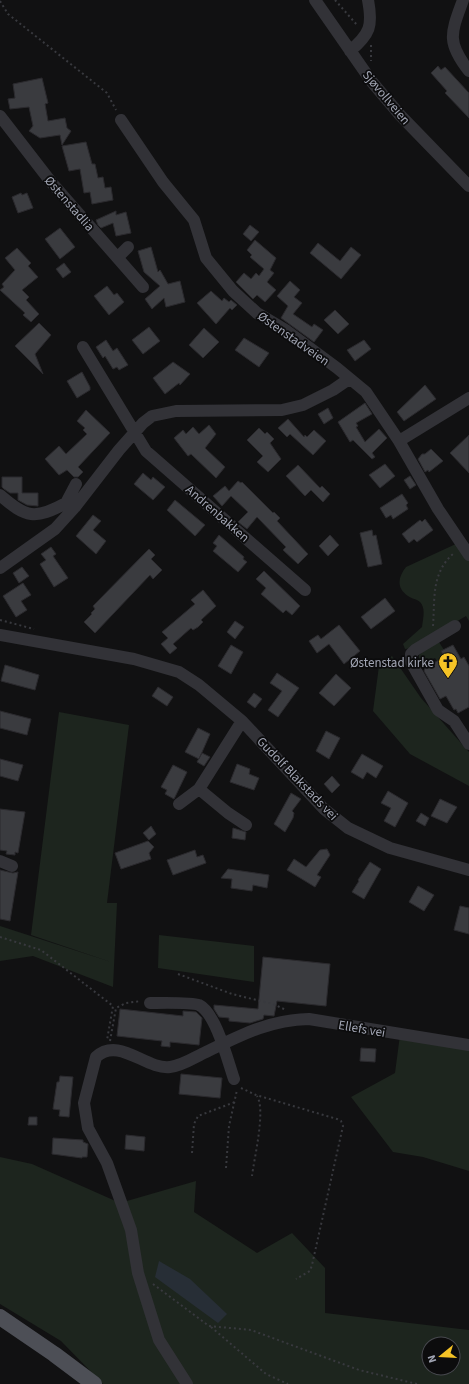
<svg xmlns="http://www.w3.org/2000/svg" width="469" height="1384" font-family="'Source Sans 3',sans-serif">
  <rect width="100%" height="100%" fill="#111112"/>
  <path fill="#1d251e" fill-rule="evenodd" d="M458,543L469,561V621L466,616L412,648L405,649L403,644L422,627C423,619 426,608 420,602C417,599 412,599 408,596C396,588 398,577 406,567Z
    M437,639L444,650L441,652L444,657L437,661L435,658L419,665V655Z
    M392,656L421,698L469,752V786L410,754L373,711L379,666Z
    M59,712L129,725L107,903H117L113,987L33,956L0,961V926L111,962L31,935Z
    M159,935L254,946V982L158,968Z
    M400,1035L469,1045V1171L423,1157L393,1152L351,1097L395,1073Z
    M0,1157L32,1164L120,1203L196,1181L194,1212L257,1253L292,1233L325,1268V1313L469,1330V1384H103L61,1341L0,1304ZM429,1344H453V1368H429Z"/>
  <path fill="#272e36" d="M159,1261L190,1279L227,1314L218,1323L155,1277Z"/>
  <path fill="#3a3b3f" stroke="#2b2a2e" d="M438,66L441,70L445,67L469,93V118L445,93L447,91L431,73Z
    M42,78L48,103L45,104L48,121L65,118L67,128L71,131L62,145L60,135L40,138L29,131L33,126L29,107L10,109L8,99L15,98L13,84Z
    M86,142L92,164H95L98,178L103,177L105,188L111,187L113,200L92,204L90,192L84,193L80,169L69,171L62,146Z
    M21,193L22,195L27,193L33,208L18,213L12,197Z
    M116,211V215L126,212L131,233L116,236L113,223L101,228L98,225L96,220Z
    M250,225L259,232L251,241L243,234Z
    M60,228L75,247L60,259L45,239Z
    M255,240L276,258L270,270L274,273L267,282L276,290L265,302L257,295L253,299L236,282L244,273L251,279L256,273L259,276L264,269L250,257L252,255L247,250Z
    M318,243L340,261L351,247L361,255L341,279L310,253Z
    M151,247L158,272L160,270L168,284L180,281L185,302L166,307L164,298L152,309L145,299L160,286L144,272L138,251Z
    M17,248L31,263L28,266L38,277L22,290L29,297L26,300L39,314L31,322L23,315L25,313L0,290L4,287L2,284L15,270L5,258Z
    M64,263L71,272L63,278L56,269Z
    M290,281L300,290L294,297L302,303L293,314L312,327L314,324L323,330L314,342L281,318L288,306L277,296Z
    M107,286L114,295L117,293L124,302L109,315L94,296Z
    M211,291L222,301L224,298L229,302L231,300L237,305L232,310L230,308L216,324L197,303Z
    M335,310L349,324L338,334L324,320Z
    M39,323L51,335L35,354L43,374L15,346Z
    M149,327L160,341L143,354L132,340Z
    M204,328L219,342L203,358L189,345Z
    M244,338L269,353L259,367L235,350Z
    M106,340L113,351L117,348L128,365L119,370L117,367L113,369L105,356L103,358L96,347Z
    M364,340L371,349L355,361L347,350Z
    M173,362L190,374L180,385L179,383L165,394L153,378Z
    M82,372L90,387V390L77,398L67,381Z
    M425,385L436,399L404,421L397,412Z
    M365,403L372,414L356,423L358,426L356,427L365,442L379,429L387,438L372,453L375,457L372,459L353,440L350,442L338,422Z
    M328,408L333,418L324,424L318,414Z
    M86,410L110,433L78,467L83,472L78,477H74L67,470L59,475L45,459L59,446L66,454L87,434L83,430L85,428L77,421Z
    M288,419L304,437L305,435L307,437L314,430L326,441L313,455L290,434L287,437L278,428Z
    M209,425L216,434L205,448L225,467L216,478L191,454L188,456L174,438L183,430L186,434L193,427L199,434Z
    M259,428L265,434L267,432L274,439L270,443L281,459L268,472L257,462L263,456L247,440Z
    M469,435V473L450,453Z
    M431,449L443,461L429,472L428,470L425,472L418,459L422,454H425Z
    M385,464L395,476L380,488L369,475Z
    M298,465L320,488L322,486L330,494L323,502L311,490L305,496L286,476Z
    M143,473L151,480L153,477L165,487L153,500L134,484Z
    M410,476L416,485L410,489L404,480Z
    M2,477H22V493H38V506L27,505L18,500V493H10L4,489L2,487Z
    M238,481L241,483L242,482L273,513L274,512L280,518L277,521L308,554L298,564L283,550L286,547L257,517L247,529L238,522L248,512L231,496L222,506L213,496L225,486L229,491Z
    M402,494L408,503L406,505L408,509L393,519L391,515L386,518L380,508Z
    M175,500L205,525L195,536L167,510Z
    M93,515L101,521L93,530L106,541L96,554L76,536Z
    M425,519L433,530L417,542L414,539L409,543L402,534L420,520L422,522Z
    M372,530L373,536L376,535L382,564L368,567L360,533Z
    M219,535L244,557L243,559L247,562L238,572L213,551L217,546L213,543Z
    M330,535L339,545L328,556L319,546Z
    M51,547L56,554L53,556L68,578L54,587L40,564L46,560L41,554Z
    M149,549L155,555L151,559L162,570L153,579L150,575L95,633L84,622L92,614L91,613L95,609L93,606Z
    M22,567L29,576L19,583L13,573Z
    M264,571L300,606L292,615L286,610L283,613L261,594L266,588L256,579Z
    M23,583L31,595L21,601L27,610L16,617L3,596Z
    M203,590L216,606L201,620L203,622L198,627L193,630L191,628L173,644L177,648L170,654L161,644L168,638L162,632L195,604L191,600Z
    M385,598L395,611L371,629L361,617Z
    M235,621L244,627L235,639L227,632Z
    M339,625L360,651L344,664L329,644L317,653L309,641L318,635L321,639Z
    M231,645L243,652L231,674L218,666Z
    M453,645L461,659L464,657L469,666V707L458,713L456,709L454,710L446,696L440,699L424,671L425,668L444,657L441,651Z
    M5,665L39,675L35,690L1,681Z
    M277,673L299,688L278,717L268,710L282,691L270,683Z
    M336,674L351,688L334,706L319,693Z
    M158,687L173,697L167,706L152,696Z
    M254,693L262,699L255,708L247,702Z
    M0,711L31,719L27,735L0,728Z
    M198,728L210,734L199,759L185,752Z
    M326,731L340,738L329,759L316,751Z
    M202,753L210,757L204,766L197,762Z
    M362,754L383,766L376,778L367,772L363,779L351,772Z
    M0,759L23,765L18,781L0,776Z
    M237,764L250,769L249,774L259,778L254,790L230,782Z
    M173,765L187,772L174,799L165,794L167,790L161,787Z
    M332,776L340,785L332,793L324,784Z
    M388,791L408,803L395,827L384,821L391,808L381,803Z
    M291,793L301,799L292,811L294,813L293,818L285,832L274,824Z
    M440,799L457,807L447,823L431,816Z
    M0,809L25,812L18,853L15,852V855L6,854L7,851L0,850Z
    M421,813L429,818L425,826L416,821Z
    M151,826L156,834L149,840L143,833Z
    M233,828L246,832L245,840L232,838Z
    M148,841L154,847L149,853L151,859L121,869L115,853Z
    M327,849L330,855L317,875L321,877L315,887L287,870L294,859L306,867L320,850Z
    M195,850L197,857L203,855L206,863L173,875L167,860Z
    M370,862L381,869L364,899L352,892L359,881L358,880Z
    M228,869L269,875L267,888L253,885L252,891L231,888L232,879L221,878Z
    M0,870L13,873L18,872L10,921L0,919Z
    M418,886L434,895L424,911L409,902Z
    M460,906L469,908V934L454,930Z
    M263,957L330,964L326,1006L277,1001L274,1016L264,1015L263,1019L250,1023L229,1021V1018L219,1017L214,1009V1005L258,1009Z
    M120,1009L183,1016V1011L196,1012L202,1018L199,1045L170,1042V1047L161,1046L162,1041L117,1036Z
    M361,1048L376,1049L375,1062L360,1061Z
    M181,1074L222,1078L220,1098L179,1094Z
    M60,1076L73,1077L69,1117L59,1116L60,1110L53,1109L57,1082H59Z
    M29,1117H37V1125H28Z
    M126,1135L145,1137L144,1151L125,1149Z
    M53,1138L83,1140V1142L88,1144L87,1157H82V1158L52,1154Z"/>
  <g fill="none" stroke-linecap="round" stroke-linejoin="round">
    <path stroke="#38393e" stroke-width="2" stroke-dasharray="2 3" stroke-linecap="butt" d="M335,0L357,25
      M0,1L8,14L107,93L116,110
      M371,45V61
      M0,620L34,629
      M433,626C435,598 431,573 454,553
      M0,937L41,950L113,1006L107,1040
      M178,974L232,994L273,1004L286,1010
      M110,1041L116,1008L126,1003L141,1001
      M241,1088L256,1095L337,1119L341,1121L343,1126L312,1265L310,1271L296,1279
      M192,1153L194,1124L198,1116L235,1102
      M226,1168L229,1126L237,1090
      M252,1176C254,1159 266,1110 257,1096
      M153,1284L209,1326L251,1330L359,1370L417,1384
      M211,1327L266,1374L288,1384"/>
    <path stroke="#323237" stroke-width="12" d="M315,0L372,82L400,115L469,186
      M463,0C451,33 446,42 469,71
      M350,51C370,34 373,26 368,0
      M0,116L51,182L143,287
      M121,120L163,182L194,220L206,258L233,291L257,313L287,331L337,368L366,392L399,441L438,509L469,555
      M118,257L128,247
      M83,347L146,451L305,590
      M399,441L469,398
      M0,495C26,518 35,520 66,503L75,507
      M66,503L76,484
      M0,568L55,529L75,507L119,450L143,423L152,416L176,411L282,410L303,405L333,390L349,379
      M455,626L415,650L411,654V662L438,710L454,721L469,744
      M0,635L134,659L179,672L199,685L242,721L324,809L348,828L390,848L469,870
      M199,789L228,813L246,825
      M179,804L199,789L242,721
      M0,861L12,866
      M150,1003C160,1003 191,1002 199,1005C216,1013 228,1062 234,1079
      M187,1384L159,1340L138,1273L131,1230L107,1163L88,1128L84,1103L96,1057C119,1036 146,1070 170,1067C182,1066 195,1057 206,1052C241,1035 269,1020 309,1019L469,1045"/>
    <path stroke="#4d4f56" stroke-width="16" d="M0,1317L54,1354L94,1384"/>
  </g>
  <defs>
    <g id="church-pin" transform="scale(1)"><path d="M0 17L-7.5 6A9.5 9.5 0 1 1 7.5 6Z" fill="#f5c326" stroke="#0c0c0d"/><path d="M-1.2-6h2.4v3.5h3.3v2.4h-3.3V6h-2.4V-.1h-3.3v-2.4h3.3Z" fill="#111"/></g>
  </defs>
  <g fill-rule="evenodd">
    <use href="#church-pin" x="448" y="662"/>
  </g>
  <g text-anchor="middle" stroke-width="3.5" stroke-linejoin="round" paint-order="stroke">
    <g font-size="13" fill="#a1a5b3" stroke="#0c0c0d">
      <text transform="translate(387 97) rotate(50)" y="5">Sjøvollveien</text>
      <text transform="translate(70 203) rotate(49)" y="5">Østenstadlia</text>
      <text transform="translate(294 338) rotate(35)" y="5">Østenstadveien</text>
      <text transform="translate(218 513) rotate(41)" y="5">Andrenbakken</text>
      <text transform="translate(298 778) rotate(46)" y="5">Gudolf Blakstads vei</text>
      <text transform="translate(362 1028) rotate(10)" y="5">Ellefs vei</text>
    </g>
    <g font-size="13" fill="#a1a5b3" stroke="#0c0c0d" text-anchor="end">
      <text x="434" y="667">Østenstad kirke</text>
    </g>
  </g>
  <g transform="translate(441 1356) rotate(252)"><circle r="19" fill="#0c0c0d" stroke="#48494f"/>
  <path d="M0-3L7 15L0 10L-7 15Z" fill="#f5c326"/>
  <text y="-6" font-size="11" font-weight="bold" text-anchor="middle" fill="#a1a5b3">N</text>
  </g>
</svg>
